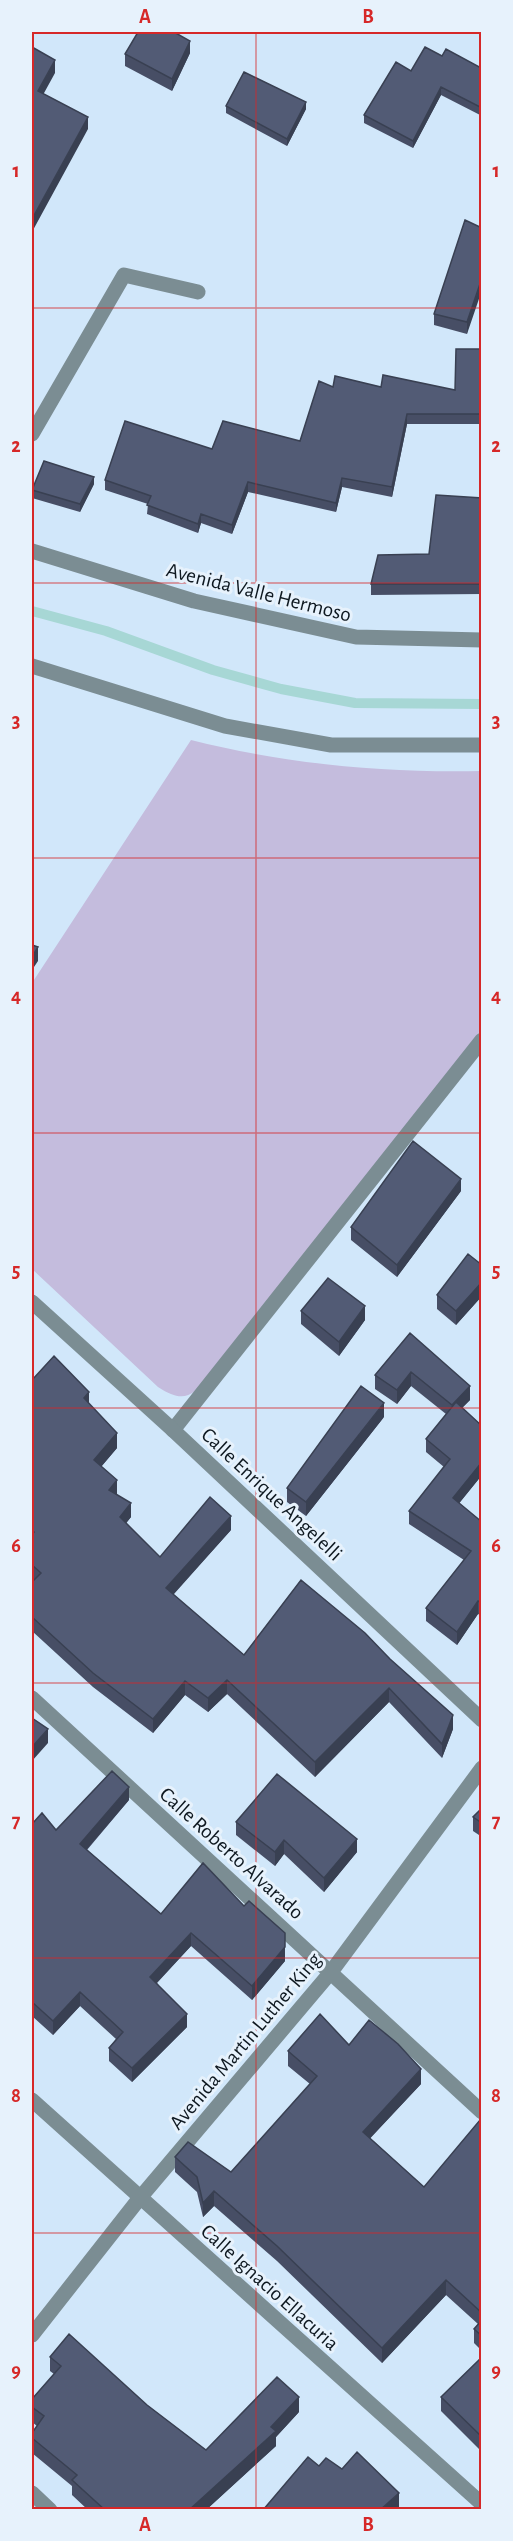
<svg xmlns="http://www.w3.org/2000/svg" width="513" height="2541" font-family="'Alegreya Sans',sans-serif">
  <rect width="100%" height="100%" fill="#d1e7fa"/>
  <path fill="#c4bcdd" d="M191,740C286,764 384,773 481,771V1030L211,1377C191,1396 184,1404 158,1387L32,1269V983Z"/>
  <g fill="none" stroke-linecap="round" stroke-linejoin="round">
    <path stroke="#a7d7d5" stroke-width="10" d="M32,611L106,631L213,670L281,689L355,703L482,704"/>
    <path stroke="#7b8d93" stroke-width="15" d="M32,434L124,275L198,292"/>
    <path stroke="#7b8d93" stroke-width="15" d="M32,666L225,726L331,745H482
      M173,1430L482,1040
      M32,1698L482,2112
      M32,2100L482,2504
      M32,2335L139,2199L331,1972L482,1768
      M32,2493L50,2510"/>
    <path stroke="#7b8d93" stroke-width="15" d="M32,551L194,601L356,637L482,640
      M32,1302L173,1430L482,1720"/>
  </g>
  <path fill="#474e65" d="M177,33L190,53L172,91L125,66V54Z
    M442,56L481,68L482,66V116L441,95L413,148L364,123V115L411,71Z
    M226,106L306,109L287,146L226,113Z
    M482,228L467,334L434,325V314Z
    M482,349V424H407L392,497L342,487L336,512L248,492L232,534L201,523L198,533L147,514L148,504L105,490V480L212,449L300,441L333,387L455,390Z
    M94,484L80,512L32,498V490Z
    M482,498V594L371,595V584L429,554Z
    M461,1191L397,1277L351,1240V1227Z
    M482,1265V1296L456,1325L437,1309V1295Z
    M301,1311L365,1320L339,1356L301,1324Z
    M410,1333L470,1400L462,1408L482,1426V1475L459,1503L482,1522V1616L478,1614L457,1645L426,1621V1608L464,1560L409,1524V1511L444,1467L426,1452V1439L446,1414L411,1386L397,1404L375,1389V1375Z
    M32,1380L89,1404L117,1448L101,1467L116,1495L131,1517L126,1523L160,1557L231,1530L173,1594L244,1655L301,1580L453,1729L442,1758L389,1702L315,1777L227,1694L208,1712L185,1695L153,1733L93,1687L32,1631V1582L33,1581L32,1580Z
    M384,1417L306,1516L287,1502V1488Z
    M129,1800L87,1850L161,1914L244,1906L285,1933V1961L252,2000L191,1946L157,1983L187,2027L132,2082L109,2061V2048L116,2039L80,2006L53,2035L32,2016V1824L56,1830Z
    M482,1808V1837L473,1831V1817Z
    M236,1822L357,1852L324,1892L284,1854L275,1866L236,1835Z
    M349,2045L421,2084L370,2138L424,2187L482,2122V2351L474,2343V2329L478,2324L446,2295L382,2363L277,2261L214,2206L203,2217L197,2192L175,2172V2157L231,2172L310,2084L288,2066V2051Z
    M50,2357L147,2405L206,2450L299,2412L276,2437V2446L206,2510H88L72,2495V2486L32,2453V2433L37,2426L32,2422V2399L54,2374L50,2371Z
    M482,2357V2452L441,2411V2397Z"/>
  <path fill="#394052" d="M190,41V53L172,91V79Z
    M55,60V73L38,104V91Z
    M441,87V95L413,148V141Z
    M306,102V109L287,146V139Z
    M88,117V129L32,232V219Z
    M482,278V290L467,334V322Z
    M407,414V424L392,497V487Z
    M94,477V484L80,512V504Z
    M342,478V487L336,512V503Z
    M248,482V492L232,534V525Z
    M201,514V523L198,533V524Z
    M38,947V961L32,970V957Z
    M461,1179V1191L397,1277V1265Z
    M482,1282V1296L456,1325V1311Z
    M365,1306V1320L339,1356V1342Z
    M411,1372V1386L397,1404V1390Z
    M470,1386V1400L452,1418V1405Z
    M89,1392V1406L84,1398Z
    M384,1403V1417L306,1516V1502Z
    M117,1433V1448L94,1475V1460Z
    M482,1462V1475L453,1511V1498Z
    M117,1480V1494L109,1505V1490Z
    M131,1503V1517L120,1531V1517Z
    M231,1516V1530L166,1603V1588Z
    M478,1601V1614L457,1645V1632Z
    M227,1680V1694L208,1712V1698Z
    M185,1681V1695L153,1733V1719Z
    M389,1688V1702L315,1777V1762Z
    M453,1715V1729L442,1758V1744Z
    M48,1729V1743L32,1761V1747Z
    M129,1787V1800L80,1857V1844Z
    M357,1839V1852L324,1892V1878Z
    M284,1840V1854L275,1866V1852Z
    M191,1933V1946L150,1990V1977Z
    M285,1947V1961L252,2000V1986Z
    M80,1992V2006L53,2035V2021Z
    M187,2014V2027L132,2082V2068Z
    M421,2069V2084L363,2146V2132Z
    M214,2191V2206L203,2217V2203Z
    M446,2280V2295L382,2363V2348Z
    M299,2397V2412L276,2437V2446L206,2510H189Z
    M399,2493V2509L380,2510Z"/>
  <path fill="#525b75" stroke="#394052" stroke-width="1.5" d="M138,32H174L190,41L172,79L125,54Z
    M32,47L55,60L38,91L88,117L32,219Z
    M425,47L442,56L446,49L481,68L482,66V108L441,87L413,141L364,115L396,62L411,71Z
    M244,72L306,102L287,139L226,106Z
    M465,220L482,228V278L467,322L434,314Z
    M456,349H482V414H407L392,487L342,478L336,503L248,482L232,525L201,514L198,524L147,505L151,496L105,480L125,421L212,449L223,421L300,441L319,381L333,387L335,376L381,387L383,375L455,390Z
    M44,461L94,477L80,504L32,490Z
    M436,495L482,498V584H371L378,555L429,554Z
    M32,945L38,947L32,957Z
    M413,1141L461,1179L397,1265L351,1227Z
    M468,1254L482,1265V1282L456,1311L437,1295Z
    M328,1278L365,1306L339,1342L301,1311Z
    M410,1333L470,1386L452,1405L411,1372L397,1390L375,1375Z
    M54,1356L89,1392L84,1398L117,1433L94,1460L117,1480L109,1490L131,1503L120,1517L160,1557L210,1497L231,1516L166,1588L244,1655L301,1580L365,1633L390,1659L453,1715L442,1744L389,1688L315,1762L227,1680L208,1698L185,1681L153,1719L93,1673L32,1617V1582L41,1573L32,1565V1535L34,1532L32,1530V1498L33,1497L32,1496V1380Z
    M361,1386L384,1403L306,1502L287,1488Z
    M456,1402L482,1426V1462L453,1498L482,1522V1603L478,1601L457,1632L426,1608L471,1551L409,1511L450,1459L426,1439Z
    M32,1718L48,1729L32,1747Z
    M112,1771L129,1787L80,1844L161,1914L203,1863L244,1906L249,1901L285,1933V1947L252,1986L191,1933L150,1977L187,2014L132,2068L109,2048L123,2032L80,1992L53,2021L32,2002V1824L42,1813L56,1830Z
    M277,1774L357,1839L324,1878L284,1840L275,1852L236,1822Z
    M482,1808V1823L473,1817Z
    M320,2014L349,2045L369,2020L398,2044L421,2069L363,2132L424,2187L480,2120L482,2122V2313L446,2280L382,2348L277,2246L214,2191L203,2203L197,2177L175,2157L188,2142L231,2172L317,2076L288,2051Z
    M482,2320V2336L474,2329Z
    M69,2334L147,2405L206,2450L277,2377L299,2397L271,2427L276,2431L189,2510H105L72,2480L77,2475L32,2438V2433L44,2416L32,2407V2399L61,2366L50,2357Z
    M482,2357V2437L441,2397Z
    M357,2452L399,2493L380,2510H263L308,2457L319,2466L326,2458L342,2469Z"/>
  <path fill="none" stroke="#d62828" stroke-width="1.5" stroke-opacity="0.55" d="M256,32V2510M32,308H482M32,583H482M32,858H482M32,1133H482M32,1408H482M32,1683H482M32,1958H482M32,2233H482"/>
  <g text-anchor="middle" stroke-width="6" stroke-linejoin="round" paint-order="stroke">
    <g font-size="21" fill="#0e1820" stroke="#e7f2fc">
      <text transform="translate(259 592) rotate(14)" y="7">Avenida Valle Hermoso</text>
      <text transform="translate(272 1494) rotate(43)" y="7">Calle Enrique Angelelli</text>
      <text transform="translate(232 1853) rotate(42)" y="7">Calle Roberto Alvarado</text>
      <text transform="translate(245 2041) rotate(-50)" y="7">Avenida Martin Luther King</text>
      <text transform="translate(270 2287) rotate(42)" y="7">Calle Ignacio Ellacuria</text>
    </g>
  </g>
  <rect width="513" height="2541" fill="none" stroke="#e7f2fc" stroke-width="66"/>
  <rect x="33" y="33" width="447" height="2475" fill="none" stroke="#d62828" stroke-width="2"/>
  <g font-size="20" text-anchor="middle" font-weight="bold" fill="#d62828">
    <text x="145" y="23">A</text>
    <text x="368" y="23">B</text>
    <text x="16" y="177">1</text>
    <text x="496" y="177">1</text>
    <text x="16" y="452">2</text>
    <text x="496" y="452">2</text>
    <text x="16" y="727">3</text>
    <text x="496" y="727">3</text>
    <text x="16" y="1002">4</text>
    <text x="496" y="1002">4</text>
    <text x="16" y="1277">5</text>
    <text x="496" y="1277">5</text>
    <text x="16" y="1552">6</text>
    <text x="496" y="1552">6</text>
    <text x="16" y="1827">7</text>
    <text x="496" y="1827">7</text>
    <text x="16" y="2102">8</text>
    <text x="496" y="2102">8</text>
    <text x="16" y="2377">9</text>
    <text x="496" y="2377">9</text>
    <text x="145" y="2531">A</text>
    <text x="368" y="2531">B</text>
  </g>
</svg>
